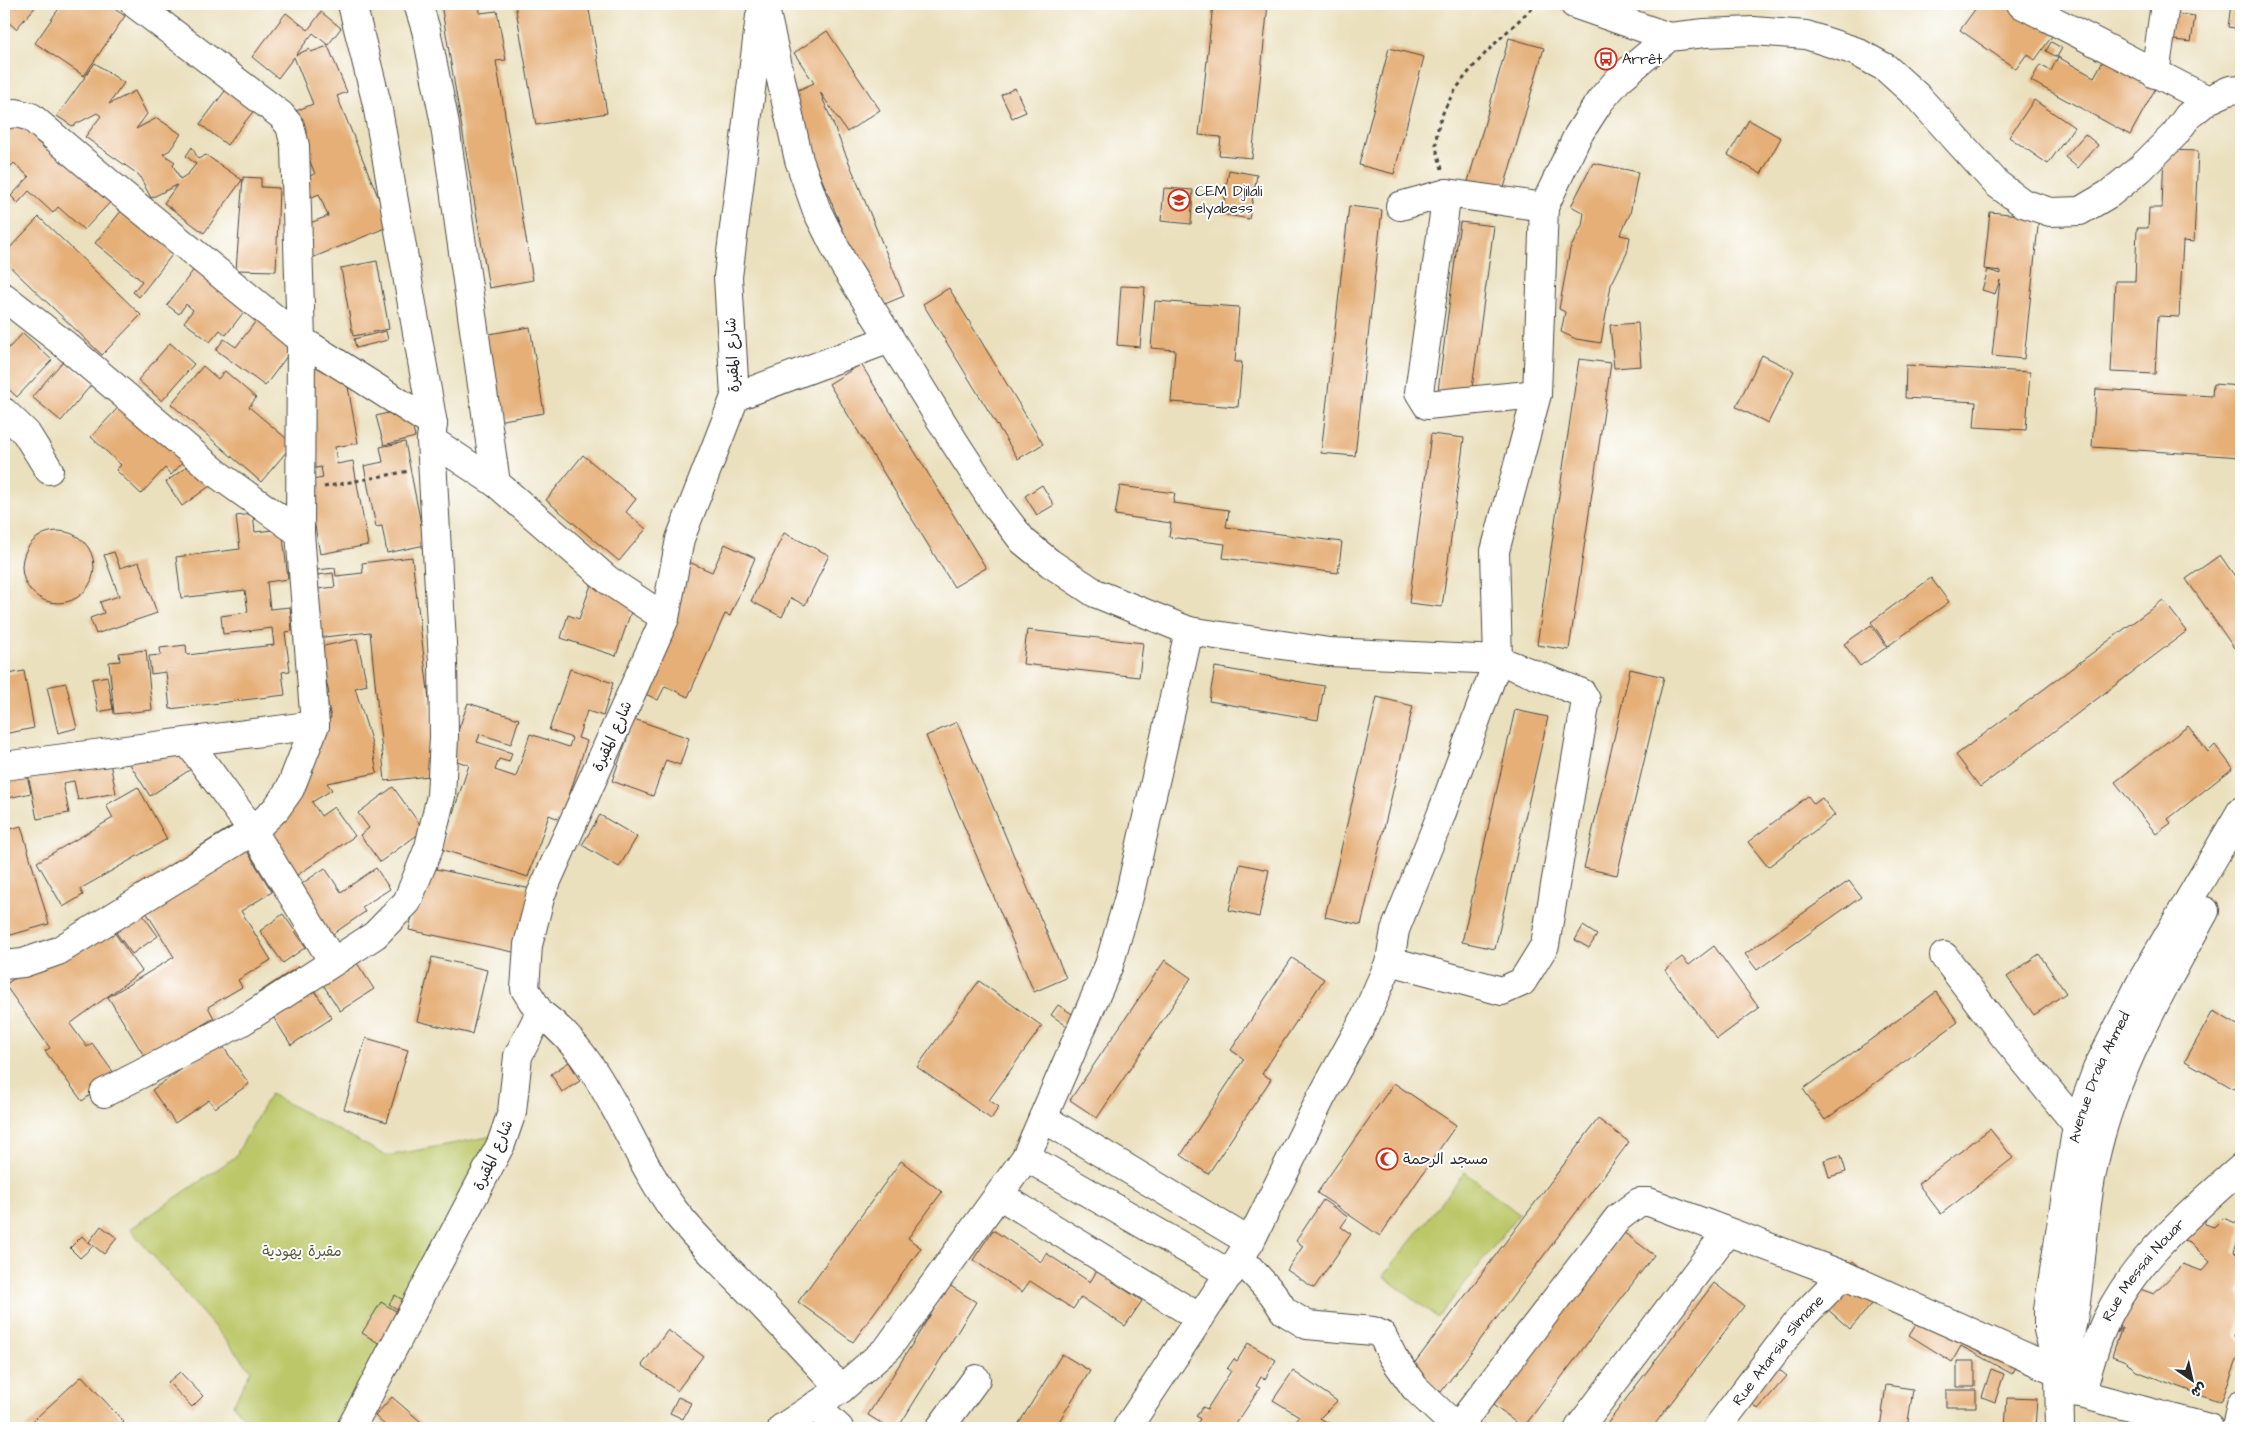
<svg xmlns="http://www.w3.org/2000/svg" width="2245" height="1432" font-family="'Architects Daughter','Playpen Sans Arabic',sans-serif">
  <rect width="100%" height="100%" fill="#fff"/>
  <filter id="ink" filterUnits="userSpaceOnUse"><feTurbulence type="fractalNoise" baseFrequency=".02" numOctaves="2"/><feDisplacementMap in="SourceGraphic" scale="10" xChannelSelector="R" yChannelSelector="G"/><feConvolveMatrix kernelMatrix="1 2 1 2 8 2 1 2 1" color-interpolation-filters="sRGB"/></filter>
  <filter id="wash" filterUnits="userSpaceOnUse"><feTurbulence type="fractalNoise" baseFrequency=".0096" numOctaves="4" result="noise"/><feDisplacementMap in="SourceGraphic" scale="20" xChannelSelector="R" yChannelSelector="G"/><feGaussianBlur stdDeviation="1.12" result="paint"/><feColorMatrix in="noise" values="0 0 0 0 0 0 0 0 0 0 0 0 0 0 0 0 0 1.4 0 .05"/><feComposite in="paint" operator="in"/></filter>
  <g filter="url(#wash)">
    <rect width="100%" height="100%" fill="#eae0bd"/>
    <path fill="#bbc768" stroke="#73794a" d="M270,1094L387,1156L493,1136L339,1428H253L233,1405L251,1370L130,1229L235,1157Z
      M1465,1172L1519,1214L1438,1318L1383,1276Z"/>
    <g id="blocks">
      <path fill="#e5af77" d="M4,4H38L16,29L4,18Z
        M62,4H107L125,16L84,76L35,43Z
        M157,4H175L170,12Z
        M441,4H479L480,13L497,11L506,60L496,61L533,280L489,288Z
        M515,4H588L607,113L536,125Z
        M1213,4H1268L1252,158L1219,155L1221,137L1199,135Z
        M1979,4H2005L2012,9L2062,22L2035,60L2027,54L2016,69L1960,30Z
        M2231,4H2241V29L2228,27Z
        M321,12L341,28L328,45L313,33L296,55L309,49L311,52L328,46L347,92L337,96L390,226L307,260L310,223L328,216L319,194L312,197L304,178L315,174L291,113L313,104L294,57L278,78L252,57L286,13L308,30Z
        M2161,12L2195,16L2191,42L2158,38Z
        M827,31L880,110L847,132L820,92L904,296L875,308L787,95L814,83L794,53Z
        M1509,38L1544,48L1496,216L1461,206Z
        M2051,42L2062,48L2057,57L2046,51Z
        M1389,48L1424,57L1394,174L1359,165Z
        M2108,52L2160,80L2130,135L2031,81L2040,65L2051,71L2058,57L2094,77Z
        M95,63L124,83L109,104L135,91L147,114L136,129L157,118L181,134L170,150L163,154L175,162L173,165L180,179L188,174L196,164L186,156L192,147L198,159L206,155L242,180L204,233L164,203L177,185L151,198L139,175L85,137L101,116L97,113L72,126L57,116Z
        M231,83L259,104L227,145L200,124Z
        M1015,88L1026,112L1012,118L1001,95Z
        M2034,100L2074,127L2048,164L2009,137Z
        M4,110L45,149L55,138L117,195L84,230L58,207L53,213L29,191L18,203L11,196L29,177L14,163L4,174Z
        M1749,120L1781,138L1761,174L1728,155Z
        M2085,134L2098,145L2078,168L2065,157Z
        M2164,150L2198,151L2194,242L2183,241L2179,317L2158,316L2155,374L2111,372L2115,281H2135L2137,228H2148L2149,208H2162Z
        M1593,163L1638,172L1630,214L1620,235L1630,237L1627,253L1611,285L1601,343L1576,339L1561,332L1565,312L1559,309L1570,249L1582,226L1584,213L1571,206Z
        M1229,170L1257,175L1249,219L1222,214Z
        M243,177L261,178V187L279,188L276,271L236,270Z
        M1164,188L1193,190L1191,224L1161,221Z
        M127,204L179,246L139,297L133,292L142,281L95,243Z
        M1349,206L1382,210L1355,456L1321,453Z
        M1990,212L2039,217L2024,359L1992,356L2000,280L1995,294L1982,290L1988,270L2001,274V271L1984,269Z
        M39,217L141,315L102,355L4,261V254Z
        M1460,222L1494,226L1471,396L1438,391Z
        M377,261L389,329L353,336L341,268Z
        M198,264L250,304L226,335L220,330L210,342L184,322L193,310L186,304L179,314L167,305Z
        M1121,286L1145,287L1140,347L1117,345Z
        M949,288L1043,444L1018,459L923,304Z
        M1155,301L1239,307L1235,362H1242L1238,407L1171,402L1175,350L1151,348Z
        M259,317L296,344L265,386L216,350L224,339L236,347Z
        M1638,323L1641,366L1614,368L1610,325Z
        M530,327L544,413L497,421L483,335Z
        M386,331L388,340L356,348L354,339Z
        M23,333L52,360L17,397L4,385V353Z
        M170,343L194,364L162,401L138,380Z
        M305,353L344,364L358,443L335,447L337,464L353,461L368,545L320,554L307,481L323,478L321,467L311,469Z
        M1762,355L1794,371L1768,423L1736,407Z
        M1579,359L1611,363L1569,650L1537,645Z
        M64,360L92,384L61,421L32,397Z
        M861,364L986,568L954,587L829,384Z
        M1906,365L2030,372L2026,430L1974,427L1976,402L1905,398Z
        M203,366L218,379L225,371L256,398L249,407L293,444L261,482L171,404Z
        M2213,384L2241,386V457L2092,447L2096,389L2212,396Z
        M125,400L187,458L171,475L165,468L141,494L116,470L121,465L91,437Z
        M408,408L415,437L384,445L376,416Z
        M1431,434L1464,438L1442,607L1409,603Z
        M405,442L425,545L387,553L382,526L376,527L364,466L383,462L380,447Z
        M583,455L636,499L626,512L646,529L619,561L546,500Z
        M197,459L214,483L182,506L166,482Z
        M1042,485L1054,505L1037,515L1025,496Z
        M1120,486L1175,493L1173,503L1229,510L1226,527L1342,542L1338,573L1223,558L1225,544L1169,537L1171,523L1115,515Z
        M253,514L255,532L282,529L288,579L267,582L270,609L290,607L292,631L285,632L290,671L282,672L285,695L170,709L166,672L151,674L149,656L161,655L160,648L186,645L187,655L274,645L272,628L223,634L221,616L248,612L245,590L181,598L176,557L240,549L236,516Z
        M22 567a36 36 0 1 1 72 0a36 36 0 1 1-72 0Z
        M784,533L829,555L805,605L791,598L782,617L751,601Z
        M725,544L755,558L730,616L725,614L688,697L665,686L658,700L633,688L689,562L712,572Z
        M114,552L120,568L139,562L157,613L96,634L90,618L104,613L100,602L119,596L104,555Z
        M2220,555L2241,585V643L2234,648L2186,579Z
        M412,557L438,775L385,781L370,632L315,638L309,590L335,587L333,573L318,575L317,570L335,568L336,576L363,573L362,563Z
        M1931,578L1949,602L1888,646L1871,622Z
        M593,579L637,594L616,656L561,638L568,615L579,619Z
        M2163,600L2187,631L1980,787L1956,755Z
        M1871,625L1887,647L1860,666L1844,644Z
        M1027,630L1143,643L1139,677L1023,664Z
        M357,639L367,685L355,688L371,740L377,773L327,783L332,790L312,802L321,816L334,807L355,836L296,876L256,817L318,726L331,718L326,695L329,694L319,647Z
        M146,650L152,710L114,714L109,662L120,661L119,653Z
        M1215,667L1324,686L1318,720L1209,701Z
        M570,669L613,683L603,716L587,711L578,738L587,741L561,820L549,815L528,877L441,849L469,765L445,757L457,734L468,703L519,719L511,744L480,734L477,742L512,753L509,762L499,759L495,770L516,777L530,734L569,747L572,738L549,730Z
        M1630,669L1664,677L1617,875L1584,868Z
        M24,671L34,728L4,734V675Z
        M107,676L113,709L98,712L92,679Z
        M66,683L77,728L58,733L47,687Z
        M1377,697L1413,706L1361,925L1325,917Z
        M1515,710L1548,717L1495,949L1462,942Z
        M634,719L689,738L680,765L666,760L653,796L612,781Z
        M957,722L1066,978L1034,992L926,736Z
        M2188,726L2208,752L2215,745L2233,768L2168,819L2171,823L2156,834L2115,782Z
        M150,732L159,746L177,734L197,765L150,796L121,750Z
        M107,748L116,793L78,800L74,781L63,783L69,813L37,819L27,769Z
        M22,754L31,793L4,799V759Z
        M138,787L167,839L80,889L83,895L63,907L37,862L113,818L106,805Z
        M393,787L424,830L380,862L360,835L369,828L358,813Z
        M1808,796L1814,804L1822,798L1835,815L1768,867L1748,842Z
        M600,815L637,837L619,867L582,845Z
        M21,826L49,924L4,937V831Z
        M232,826L272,892L241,911L271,960L238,980L242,987L208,1007L214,1018L146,1059L108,997L174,957L132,889Z
        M1240,864L1269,870L1259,917L1229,910Z
        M422,866L531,889L518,953L409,930Z
        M325,868L341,892L376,868L390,889L362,907L365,912L330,936L297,887Z
        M1849,881L1861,897L1757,970L1745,954Z
        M137,907L158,936L132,954L111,926Z
        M283,914L306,947L283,963L260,931Z
        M106,921L142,971L70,1024L87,1047L92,1043L116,1076L82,1101L45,1051L50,1048L5,985L40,960Z
        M1583,926L1597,935L1589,948L1575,940Z
        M1714,946L1759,1008L1717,1039L1665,970L1682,957L1689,965Z
        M349,951L374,989L340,1011L315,972Z
        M2039,954L2066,993L2034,1015L2007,977Z
        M432,957L487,970L472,1034L417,1021Z
        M1292,958L1324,979L1262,1074L1271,1079L1208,1174L1181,1155L1244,1059L1231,1050Z
        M1165,960L1191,978L1097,1118L1070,1100Z
        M299,966L332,1018L291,1045L258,993Z
        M979,981L1042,1026L989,1100L999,1107L991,1119L917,1067Z
        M1936,992L1958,1022L1825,1120L1803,1089Z
        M1058,1005L1074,1015L1067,1026L1051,1015Z
        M2213,1011L2241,1027V1076L2234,1089L2185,1061Z
        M366,1038L408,1050L387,1122L344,1109Z
        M220,1042L249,1084L215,1108L209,1100L175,1123L152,1090Z
        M569,1062L580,1081L562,1092L551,1074Z
        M1394,1083L1456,1125L1380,1236L1317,1193Z
        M1598,1119L1629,1142L1441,1392L1410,1369Z
        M1990,1129L2013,1158L1941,1214L1918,1184Z
        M1841,1155L1846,1172L1829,1177L1824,1160Z
        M901,1161L942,1192L908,1238L921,1248L853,1342L798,1302Z
        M1323,1200L1348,1217L1341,1227L1351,1234L1314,1288L1287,1270L1303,1246L1296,1241Z
        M2209,1212L2204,1224L2214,1227L2223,1218L2241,1225V1232L2234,1252L2241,1259V1285L2238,1293L2241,1296V1316L2234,1336L2241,1344V1350L2221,1402L2136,1371L2126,1361L2112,1356L2122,1327L2117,1333L2134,1287L2154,1294L2183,1264L2202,1271L2210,1262L2190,1242L2180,1239Z
        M101,1226L117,1238L104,1254L89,1242Z
        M993,1230L1041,1262L1046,1253L1090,1282L1097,1271L1142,1301L1125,1326L1081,1297L1073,1309L1030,1281L1022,1292L973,1260Z
        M1623,1232L1654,1255L1523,1428L1493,1405Z
        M82,1236L92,1247L80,1258L70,1248Z
        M1853,1261L1885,1289L1850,1329L1818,1301Z
        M1714,1283L1744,1306L1652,1428H1604Z
        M949,1285L976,1302L898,1428H889L868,1415Z
        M395,1295L409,1304L403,1313L389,1304Z
        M381,1302L404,1316L385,1347L362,1333Z
        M1929,1303L2021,1359L2012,1374L1961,1346L1952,1362L1909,1335Z
        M668,1330L703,1356L677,1391L642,1365Z
        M1248,1343L1276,1360L1265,1379L1261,1377L1256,1386L1260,1388L1234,1427L1230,1424L1227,1428H1194L1200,1419L1196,1416L1203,1407L1207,1409L1231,1371L1227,1369L1234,1359L1237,1361Z
        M1062,1354L1090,1371L1055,1428H1016Z
        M1957,1361H1975V1387H1957Z
        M1776,1367L1787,1376L1758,1409L1748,1399Z
        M1991,1369L2004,1374L1995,1402L1982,1397Z
        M1293,1371L1337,1401L1320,1418L1330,1424L1328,1428H1291L1299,1416L1273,1400Z
        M180,1372L203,1396L192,1407L168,1382Z
        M82,1376L124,1422L117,1428H25Z
        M1886,1385L1913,1389L1907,1428H1880Z
        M1946,1390H1976V1407H1946Z
        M392,1397L428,1428H388L375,1416Z
        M678,1397L691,1403L683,1419L670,1413Z
        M2007,1398L2037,1399L2035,1428H2005Z
        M1819,1426H1837V1428H1819Z"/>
    </g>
  </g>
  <g filter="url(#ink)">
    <use href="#blocks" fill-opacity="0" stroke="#484641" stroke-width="1"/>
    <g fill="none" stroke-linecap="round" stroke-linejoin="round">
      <g stroke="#484641" stroke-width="30">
        <g id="minor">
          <path d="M352,4L377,104L433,424"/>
          <path d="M418,4L426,30L444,119L496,483"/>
          <path d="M764,4L799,160L817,211L844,265L955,443L996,506L1023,541L1050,563L1095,593L1189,631L1329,652L1498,660L1582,693L1586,700L1545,945L1522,982L1502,991L1390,961"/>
          <path d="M1574,4L1669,37"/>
          <path d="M2021,4L2208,100"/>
          <path d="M2155,74L2165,4"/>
          <path d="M4,115L16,113L31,117L116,189L301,340L433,424L431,440L496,483L608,580L665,618"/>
          <path d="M1447,193L1419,392L1427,405L1537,394"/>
          <path d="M1400,206L1447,193L1544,207"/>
          <path d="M4,297L63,343L220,476L300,533"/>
          <path d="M735,397L890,339"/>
          <path d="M4,412L26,433L49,470"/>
          <path d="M1189,631L1129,897L1109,965L1026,1157L1230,1274"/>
          <path d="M188,742L253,831L333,962"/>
          <path d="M4,766L315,725"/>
          <path d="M1944,956L2004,1036L2077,1125"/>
          <path d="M4,965L23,963L58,951L253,831L276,809L290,789L315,725L300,533L301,340L295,146L290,126L281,115L135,4"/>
          <path d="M540,1013C606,1061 626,1145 673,1209C696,1239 724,1265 750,1292C781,1324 811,1357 841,1389"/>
          <path d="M104,1093L241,1022L375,935L407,902L429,847L441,796L444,737L443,662L431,440"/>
          <path d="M1043,1118L1250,1242"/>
          <path d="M999,1195L1200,1318"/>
          <path d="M1240,1258L1273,1294L1284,1311L1307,1325L1373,1331L1382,1335L1393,1357L1415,1388L1457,1428"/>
          <path d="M2059,1372C2082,1311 2079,1242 2091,1178C2108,1081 2158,997 2205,911"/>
          <path d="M2064,1392L2081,1394L2209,1428"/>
          <path id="s1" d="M2081,1394C2087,1376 2091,1357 2098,1339C2124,1268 2187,1216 2241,1168"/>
          <path d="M815,1406L839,1428"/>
          <path d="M351,1428L501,1144L512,1112L518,1056L540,1013L525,989L528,945L541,894L665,618L680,539L735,397L728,277L760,16"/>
          <path d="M782,1428L841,1389L888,1348L1026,1157"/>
          <path d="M940,1428L976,1379"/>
          <path d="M1127,1428L1250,1242L1321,1098L1364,1020L1390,961L1395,930L1441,815L1498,660L1495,551L1537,394L1544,207L1578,135L1600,101L1619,79L1669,37L1705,33L1754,31L1806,35L1855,51L1886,68L1917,96L1997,184L2023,203L2050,212L2080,211L2109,194L2140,169L2175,134L2188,116L2208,100L2230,90L2241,89"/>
          <path d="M1463,1428L1467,1415L1618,1218L1639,1202H1649L1843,1275L2059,1372"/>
          <path d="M1579,1428L1727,1232"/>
          <path id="s2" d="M1717,1428L1798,1321L1843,1275"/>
          <path id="s3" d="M2060,1428L2059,1372L2048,1330V1309L2077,1125L2097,1069L2141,982L2241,811"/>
          <path d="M2236,1428L2241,1404"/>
        </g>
      </g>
      <path stroke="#484641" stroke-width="3" stroke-dasharray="4 4" stroke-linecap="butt" d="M1442,169C1440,161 1436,151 1436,143C1438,89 1501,39 1536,4
        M324,487L409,471"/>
      <use href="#minor" stroke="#fff" stroke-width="28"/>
    </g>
  </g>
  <defs>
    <g id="bus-ring" transform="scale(1.125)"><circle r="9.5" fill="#fff" stroke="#c8321e" stroke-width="1.5"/><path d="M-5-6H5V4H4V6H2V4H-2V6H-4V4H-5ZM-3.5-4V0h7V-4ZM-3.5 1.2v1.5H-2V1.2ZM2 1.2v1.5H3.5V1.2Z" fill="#c8321e"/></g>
    <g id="school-ring" transform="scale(1.125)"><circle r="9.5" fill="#fff" stroke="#c8321e" stroke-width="1.5"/><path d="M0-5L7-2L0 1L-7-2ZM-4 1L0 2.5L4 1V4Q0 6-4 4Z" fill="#c8321e"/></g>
    <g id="mosque-ring" transform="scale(1.125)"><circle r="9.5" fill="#fff" stroke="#c8321e" stroke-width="1.5"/><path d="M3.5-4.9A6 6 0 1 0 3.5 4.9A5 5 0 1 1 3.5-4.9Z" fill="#c8321e"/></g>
  </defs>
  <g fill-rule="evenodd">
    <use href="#bus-ring" x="1606" y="59"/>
    <use href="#school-ring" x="1179" y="200"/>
    <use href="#mosque-ring" x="1387" y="1159"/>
  </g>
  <g text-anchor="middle" stroke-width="4" stroke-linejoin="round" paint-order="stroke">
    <g font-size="15" fill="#2b2b2b" stroke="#fff" text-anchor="start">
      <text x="1622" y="64">Arrêt</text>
      <text x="1195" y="196">CEM Djilali<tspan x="1195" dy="17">elyabess</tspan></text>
      <text x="1403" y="1164">مسجد الرحمة</text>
    </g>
    <g font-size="15" fill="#2b2b2b" stroke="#fff">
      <text transform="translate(732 355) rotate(-93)" y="5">شارع المقبرة</text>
      <text transform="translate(612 736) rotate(-66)" y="5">شارع المقبرة</text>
      <text dy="5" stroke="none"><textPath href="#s3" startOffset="359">Avenue Draia Ahmed</textPath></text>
      <text transform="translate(493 1155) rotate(-66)" y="5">شارع المقبرة</text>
      <text dy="5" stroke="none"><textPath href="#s1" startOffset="141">Rue Messai Nouar</textPath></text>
      <text dy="5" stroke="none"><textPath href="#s2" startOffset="99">Rue Atarsia Slimane</textPath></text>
    </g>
    <g font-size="15" fill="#565a3d" stroke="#fff">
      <text x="302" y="1256">مقبرة يهودية</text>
    </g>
  </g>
  <rect width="2245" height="1432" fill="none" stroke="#fff" stroke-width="20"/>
  <g transform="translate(2192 1380) rotate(146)" stroke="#ffffff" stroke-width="4" paint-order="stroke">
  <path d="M0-4L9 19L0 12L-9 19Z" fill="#2b2b2b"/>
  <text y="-8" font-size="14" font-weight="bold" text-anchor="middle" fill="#2b2b2b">ش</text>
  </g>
</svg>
